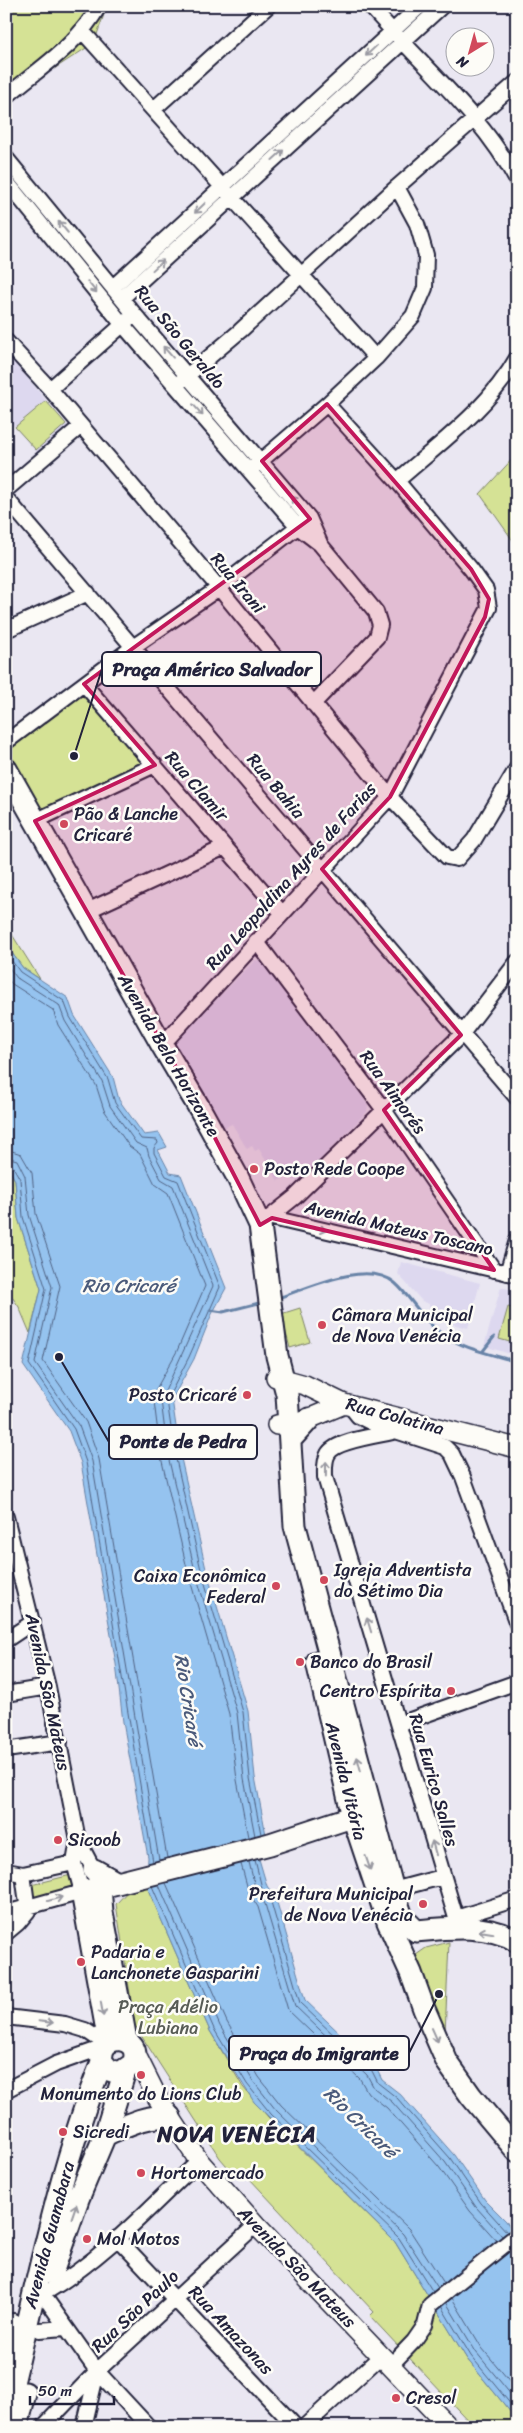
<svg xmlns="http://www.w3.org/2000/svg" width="523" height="2433" font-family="Sriracha,sans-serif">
  <rect width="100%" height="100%" fill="#eae7f2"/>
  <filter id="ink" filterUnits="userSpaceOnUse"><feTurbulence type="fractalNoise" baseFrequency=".02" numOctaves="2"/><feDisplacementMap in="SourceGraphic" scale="10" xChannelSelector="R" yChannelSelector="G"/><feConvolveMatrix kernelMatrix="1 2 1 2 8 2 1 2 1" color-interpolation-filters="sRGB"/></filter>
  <g filter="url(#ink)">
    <path fill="#ddd8ef" d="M12,360L68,426L37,453L6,417V365Z
      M255,960L264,961L368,1105L367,1112L299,1182L293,1179L290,1174L278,1181L259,1149L255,1151L252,1146L247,1149L232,1124L221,1129L175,1047V1042Z
      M401,1262L480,1283L468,1328L432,1319L429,1304L422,1301L398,1274Z
      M501,1287L517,1291V1356L484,1346Z"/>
    <path fill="#d5e295" stroke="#7c8268" d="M6,6H107L94,43L6,100Z
      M46,401L66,424L36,450L15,427Z
      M517,454V581L510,577L514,542L480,494Z
      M85,694L144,764L42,817L6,749V745Z
      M6,925L40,979L23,968L6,945Z
      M6,1164L15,1180L18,1218L41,1289L30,1333L19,1307L6,1288Z
      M508,1307L517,1309V1344L499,1339Z
      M300,1308L310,1342L290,1348L281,1314Z
      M71,1875L75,1887L29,1900L27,1886Z
      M147,1887L210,2031L243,2087L268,2117L395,2242L467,2359L517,2420V2427H474L370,2316L374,2312L249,2178L233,2173L220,2158L135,2026L116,1904L129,1890Z
      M449,1942L445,2034L416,1955L426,1948Z"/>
    <path fill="#95c3ef" stroke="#6783a7" d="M6,945L23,968L68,998L74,1015L113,1077L119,1100L144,1135L159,1133L167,1147L158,1150L170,1173L181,1175L226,1288L211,1316L194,1359L172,1399L180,1454L206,1569L248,1711L255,1777L267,1840L259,1859L267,1886L276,1899L305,2000L376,2068L382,2080L400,2094L454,2155L485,2200L506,2221L517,2238V2420L467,2359L395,2242L254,2102L210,2031L147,1887L148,1857L123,1722L116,1664L81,1463L69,1431L23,1365L41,1289L18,1218L15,1180L6,1164Z"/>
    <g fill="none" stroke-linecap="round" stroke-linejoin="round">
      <path stroke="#506283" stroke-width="1" d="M6,953L20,972L64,1001L70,1017L108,1079L115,1103L141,1139L157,1140L158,1143L154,1148V1153L166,1176L178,1181L220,1287L189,1357L167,1400L175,1455L201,1570L243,1712L250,1778L261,1834
        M6,964L17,978L59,1005L65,1021L102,1081L110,1106L136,1143L147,1148L149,1156L161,1179L173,1186L213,1286L161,1400L168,1456L195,1571L237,1713L244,1779L255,1836
        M6,977L12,984L53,1010L58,1025L96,1085L104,1110L129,1146L140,1154L155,1184L168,1193L205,1286L177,1351L155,1391L154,1401L161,1457L188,1573L229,1714L237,1780L248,1837
        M6,1149L21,1154L32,1173L36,1214L60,1286L43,1361L86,1422L99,1459L167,1858
        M6,1157L17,1160L25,1176L29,1215L52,1287L35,1363L79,1426L92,1461L159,1860
        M6,1163L12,1165L20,1179L23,1217L46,1289L29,1364L74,1429L86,1462L153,1862
        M255,1860L262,1888L271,1902L300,2003L372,2071L378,2083L397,2098L450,2158L481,2203L507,2232
        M249,1862L256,1891L265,1904L295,2006L367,2075L374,2088L392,2102L445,2162L476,2207L502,2236
        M241,1864L249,1893L258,1907L288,2010L360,2079L368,2093L387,2108L439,2167L470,2211L497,2241
        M166,1883L227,2022L259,2077L281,2105L409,2229L444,2283
        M159,1885L220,2026L253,2081L276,2110L403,2234L438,2288
        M152,1886L214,2029L247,2084L271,2114L399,2238L433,2292
        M452,2298L482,2348L517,2390
        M446,2302L476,2352L517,2402
        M441,2306L471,2356L517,2412"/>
      <path stroke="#6783a7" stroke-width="3" d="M278,1298C308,1288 367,1259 395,1283C412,1298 423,1321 442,1334C463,1349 492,1354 517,1362
        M210,1310L223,1312L263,1302
        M483,1351L494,1337"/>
      <g stroke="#22223b" stroke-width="18">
        <path id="street" d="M370,6C418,62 483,115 517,181
          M83,32L376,358
          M6,97C40,67 76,47 99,6
          M154,109L268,6
          M6,158L135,315L309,518L320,543
          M6,181L123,325L299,528L320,544L376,612L380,625L377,637L313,704
          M113,287L420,6
          M122,298L442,6
          M6,341L50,389L219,588L390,797L447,857L457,859L474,840L517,768
          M181,381L240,331L397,187L517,82
          M50,389L128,320
          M256,465L327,404L376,358L413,316L425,288L426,255L417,224L397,187
          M397,481C440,443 489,408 517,358
          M6,490L81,426
          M6,498L517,1098
          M6,630L88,593
          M84,684L282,913
          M6,742L133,647L219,588L305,521
          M35,821L155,765
          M87,911L225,847
          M256,941L384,1110L494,1270
          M162,1045L390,797L489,608L486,590L471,569L397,481L327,404
          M272,1218L517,1275
          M260,1225L295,1197L461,1035L517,962
          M507,1273L517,1240
          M350,1406L358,1416L374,1424L445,1447L452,1454L463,1477L517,1624
          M397,1431C382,1435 335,1440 328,1454C324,1461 325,1470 325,1477L456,1918L453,1928
          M6,1517L48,1687L78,1840L97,1876
          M6,1640L33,1622
          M6,1694L48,1687
          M399,1724L517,1682
          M6,1750L60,1742
          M6,1871L23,1874L74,1863
          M393,1890L442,1877
          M6,1913L82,1892L74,1863L78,1840
          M456,1918L517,1899
          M6,1933L18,1923L28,1911L23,1874
          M6,2017L65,2024L85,2030L106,2044
          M6,2090L56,2064L104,2047
          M117,2238L296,2427
          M48,2291C105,2257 151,2206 199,2161
          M46,2299L97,2371L149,2427
          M39,2330L65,2328
          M6,2345L13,2321
          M391,2365L414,2341L425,2325L430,2305L517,2235
          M43,2427L97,2371L256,2225
          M84,2427L97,2372
          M304,2427L382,2355"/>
      </g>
      <g stroke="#22223b" stroke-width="22">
        <path id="secondary" d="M276,1377L305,1385L344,1404L517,1448
          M277,1425L301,1422L344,1404
          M135,2053L157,2097L199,2161L256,2225L449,2427"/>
      </g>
      <g stroke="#22223b" stroke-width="25">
        <path id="primary" d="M6,769L162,1045L200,1109L237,1176L260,1225L277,1356L287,1394L295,1526L393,1890L402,1917L416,1931
          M290,1440L309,1419
          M317,1662L353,1817L388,1922L411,1973L424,2009L447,2062L471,2096L517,2151
          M94,1870L117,1883
          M100,1887L102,1912L126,2040
          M416,1931C447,1928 488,1923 517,1941
          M109,2042L82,1892L270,1844L367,1812
          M105,2135C127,2125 145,2115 170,2117
          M52,2273L78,2199L105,2135L125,2071
          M6,2412C35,2294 57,2174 102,2062C97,2029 145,2035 133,2064L120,2073L109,2070L102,2062
          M17,2427L25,2393"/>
      </g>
      <use href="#street" stroke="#fdfcf7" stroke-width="14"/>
      <use href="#secondary" stroke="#fdfcf7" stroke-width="19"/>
      <use href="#primary" stroke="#fdfcf7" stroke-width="21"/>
    </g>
    <defs><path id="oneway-shaft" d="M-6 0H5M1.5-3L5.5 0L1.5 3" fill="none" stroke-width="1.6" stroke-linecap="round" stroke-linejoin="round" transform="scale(1.25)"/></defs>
    <g stroke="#9a9aa2">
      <use href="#oneway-shaft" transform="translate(371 51) rotate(137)"/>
      <use href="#oneway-shaft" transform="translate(278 155) rotate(-42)"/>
      <use href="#oneway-shaft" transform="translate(200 208) rotate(136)"/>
      <use href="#oneway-shaft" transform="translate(63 227) rotate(-130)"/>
      <use href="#oneway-shaft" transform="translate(158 265) rotate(-43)"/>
      <use href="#oneway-shaft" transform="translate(92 287) rotate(51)"/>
      <use href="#oneway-shaft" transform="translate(168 352) rotate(-131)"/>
      <use href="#oneway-shaft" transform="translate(198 410) rotate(49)"/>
      <use href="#oneway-shaft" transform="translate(296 502) rotate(-130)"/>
      <use href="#oneway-shaft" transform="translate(319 1229) rotate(13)"/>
      <use href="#oneway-shaft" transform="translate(326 1469) rotate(-89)"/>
      <use href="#oneway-shaft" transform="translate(369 1625) rotate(-107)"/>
      <use href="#oneway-shaft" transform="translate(359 1764) rotate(-105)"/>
      <use href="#oneway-shaft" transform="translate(434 1848) rotate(-106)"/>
      <use href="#oneway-shaft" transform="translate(368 1863) rotate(71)"/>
      <use href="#oneway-shaft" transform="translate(55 1899) rotate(-15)"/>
      <use href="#oneway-shaft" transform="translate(486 1932) rotate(-170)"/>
      <use href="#oneway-shaft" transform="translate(102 2009) rotate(80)"/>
      <use href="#oneway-shaft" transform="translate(46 2022) rotate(6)"/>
      <use href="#oneway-shaft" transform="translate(435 2035) rotate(66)"/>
      <use href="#oneway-shaft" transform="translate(74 2211) rotate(-71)"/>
    </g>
  </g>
  <path fill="#c2185b" fill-opacity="0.2" stroke="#c2185b" stroke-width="4" stroke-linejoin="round" d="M327,404L471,569L489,599L485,617L390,797L322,869L461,1035L384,1110L494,1270L272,1218L260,1225L200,1109L35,821L155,765L84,684L310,519L262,461Z"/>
  <g fill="#d1495b" stroke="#fdfcf7" stroke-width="2">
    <circle cx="64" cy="824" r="5"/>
    <circle cx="254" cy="1169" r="5"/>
    <circle cx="322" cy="1325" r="5"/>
    <circle cx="247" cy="1395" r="5"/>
    <circle cx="324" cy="1580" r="5"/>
    <circle cx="276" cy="1586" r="5"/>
    <circle cx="300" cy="1662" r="5"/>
    <circle cx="451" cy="1691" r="5"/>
    <circle cx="58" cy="1840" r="5"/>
    <circle cx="423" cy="1904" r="5"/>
    <circle cx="81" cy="1962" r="5"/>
    <circle cx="141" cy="2075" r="5"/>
    <circle cx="63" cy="2132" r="5"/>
    <circle cx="141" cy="2173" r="5"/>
    <circle cx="87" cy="2239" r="5"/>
    <circle cx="396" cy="2398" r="5"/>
  </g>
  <g text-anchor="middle" stroke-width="5" stroke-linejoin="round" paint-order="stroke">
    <g font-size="18" fill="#22223b" stroke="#fdfcf7">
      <text transform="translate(180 337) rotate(50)" y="6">Rua São Geraldo</text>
      <text transform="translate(238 583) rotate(50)" y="6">Rua Irani</text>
      <text transform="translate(197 786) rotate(49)" y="6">Rua Clamir</text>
      <text transform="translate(276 786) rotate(50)" y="6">Rua Bahia</text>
      <text transform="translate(291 876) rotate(-48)" y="6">Rua Leopoldina Ayres de Farias</text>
      <text transform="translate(169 1055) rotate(60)" y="6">Avenida Belo Horizonte</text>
      <text transform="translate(393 1092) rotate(54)" y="6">Rua Aimorés</text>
      <text transform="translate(399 1228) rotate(13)" y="6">Avenida Mateus Toscano</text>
      <text transform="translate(395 1416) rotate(15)" y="6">Rua Colatina</text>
      <text transform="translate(48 1692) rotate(78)" y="6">Avenida São Mateus</text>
      <text transform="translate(434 1780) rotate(74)" y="6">Rua Eurico Salles</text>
      <text transform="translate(346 1781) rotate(76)" y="6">Avenida Vitória</text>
      <text transform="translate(49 2235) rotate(-75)" y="6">Avenida Guanabara</text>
      <text transform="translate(297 2267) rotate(46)" y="6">Avenida São Mateus</text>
      <text transform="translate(135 2311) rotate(-43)" y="6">Rua São Paulo</text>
      <text transform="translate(231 2330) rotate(47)" y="6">Rua Amazonas</text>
    </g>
    <g font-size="18" fill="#22223b" stroke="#fdfcf7" text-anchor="start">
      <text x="74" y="820">Pão &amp; Lanche<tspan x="74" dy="21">Cricaré</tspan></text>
      <text x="264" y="1175">Posto Rede Coope</text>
      <text x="332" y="1321">Câmara Municipal<tspan x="332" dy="21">de Nova Venécia</tspan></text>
      <text x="237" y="1401" text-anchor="end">Posto Cricaré</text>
      <text x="334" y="1576">Igreja Adventista<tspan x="334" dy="21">do Sétimo Dia</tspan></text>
      <text x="266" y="1582" text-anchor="end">Caixa Econômica<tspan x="266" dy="21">Federal</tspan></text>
      <text x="310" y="1668">Banco do Brasil</text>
      <text x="441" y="1697" text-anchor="end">Centro Espírita</text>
      <text x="68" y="1846">Sicoob</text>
      <text x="413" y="1900" text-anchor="end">Prefeitura Municipal<tspan x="413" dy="21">de Nova Venécia</tspan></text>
      <text x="91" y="1958">Padaria e<tspan x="91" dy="21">Lanchonete Gasparini</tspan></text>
      <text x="141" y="2100" text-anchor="middle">Monumento do Lions Club</text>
      <text x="73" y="2138">Sicredi</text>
      <text x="151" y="2179">Hortomercado</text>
      <text x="97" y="2245">Mol Motos</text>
      <text x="406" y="2404">Cresol</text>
    </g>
    <g font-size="18" fill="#585c56" stroke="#fdfcf7">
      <text x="168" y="2013">Praça Adélio<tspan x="168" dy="21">Lubiana</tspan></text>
    </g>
    <g font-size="19" font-style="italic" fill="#4a5a7a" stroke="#fdfcf7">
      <text x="129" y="1292">Rio Cricaré</text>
      <text transform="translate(189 1700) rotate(81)" y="7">Rio Cricaré</text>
      <text transform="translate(361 2122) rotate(44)" y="7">Rio Cricaré</text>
    </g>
    <g font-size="22" font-weight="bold" letter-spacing="1" fill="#22223b" stroke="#fdfcf7">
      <text x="237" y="2142">NOVA VENÉCIA</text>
    </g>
  </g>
  <path fill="none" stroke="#22223b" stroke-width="2" d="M74 756L102 669M59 1357L109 1442M439 1994L409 2053"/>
  <g fill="#22223b" stroke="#fdfcf7" stroke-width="2">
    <circle cx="74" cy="756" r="5"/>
    <circle cx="59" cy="1357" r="5"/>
    <circle cx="439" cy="1994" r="5"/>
  </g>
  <g fill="#fdfcf7" stroke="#22223b" stroke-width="2">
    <rect x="102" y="652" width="219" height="34" rx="5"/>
    <rect x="109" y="1425" width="148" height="34" rx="5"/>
    <rect x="229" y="2036" width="180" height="34" rx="5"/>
  </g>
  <g font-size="19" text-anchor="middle" font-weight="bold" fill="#22223b">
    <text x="212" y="676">Praça Américo Salvador</text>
    <text x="183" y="1448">Ponte de Pedra</text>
    <text x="319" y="2060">Praça do Imigrante</text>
  </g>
  <rect width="523" height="2433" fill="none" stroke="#fdfcf7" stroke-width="25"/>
  <rect x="12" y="12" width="498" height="2408" fill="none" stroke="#22223b" stroke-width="2" filter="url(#ink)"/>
  <g transform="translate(470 52) rotate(217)"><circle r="24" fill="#fdfcf7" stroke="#a5a5ac"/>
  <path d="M0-4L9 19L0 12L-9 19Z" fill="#d1495b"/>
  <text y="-8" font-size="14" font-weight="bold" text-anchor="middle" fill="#22223b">N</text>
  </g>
  <path d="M30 2396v8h84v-8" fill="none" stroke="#22223b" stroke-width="2.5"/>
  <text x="38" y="2396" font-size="15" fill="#22223b" stroke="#fdfcf7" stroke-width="4" paint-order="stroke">50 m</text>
</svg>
